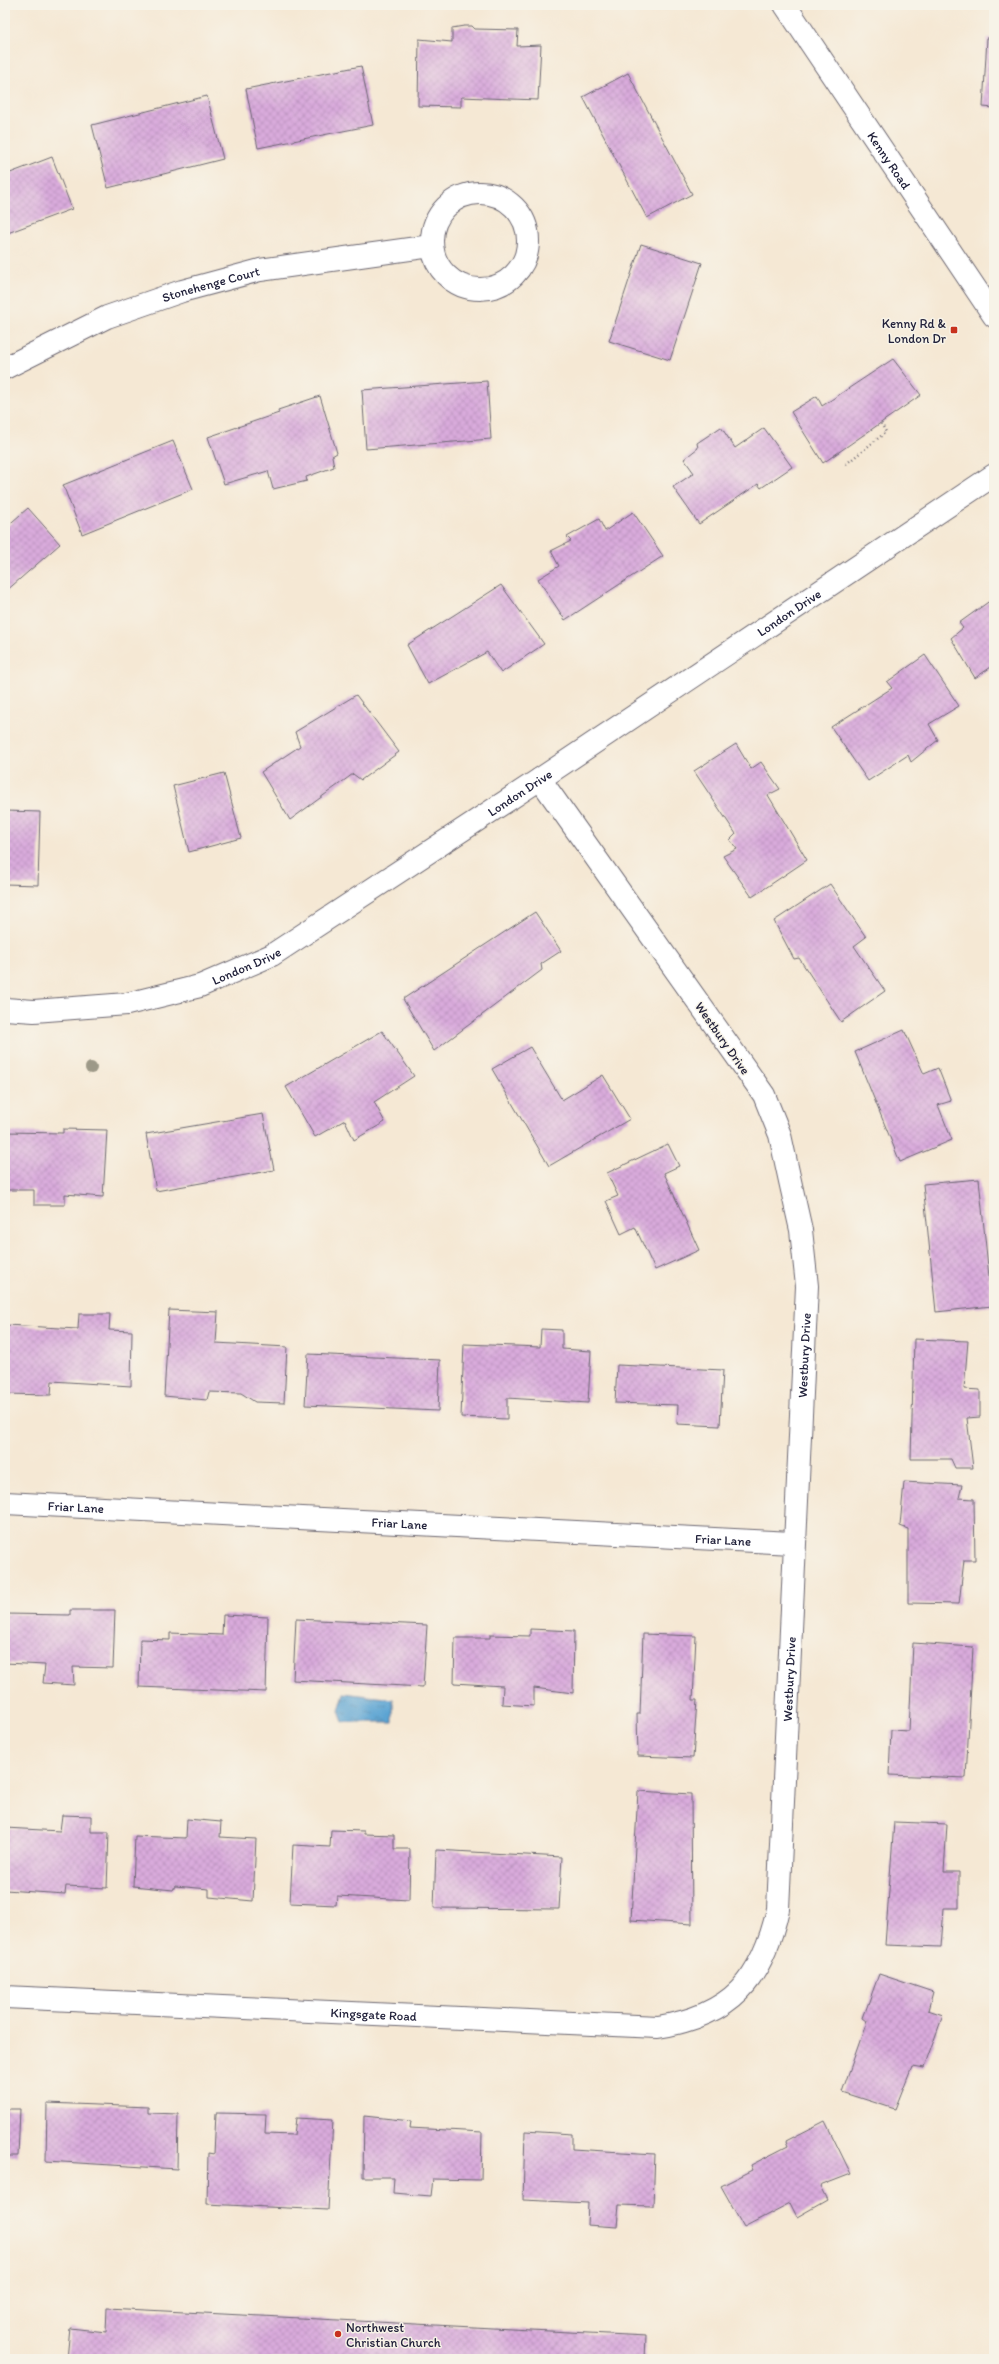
<svg xmlns="http://www.w3.org/2000/svg" width="999" height="2364" font-family="Itim,sans-serif">
  <defs>
    <pattern id="water-ripples" width="26" height="14" patternUnits="userSpaceOnUse"><rect width="26" height="14" fill="#5ca4d3"/><path d="M2 4q2-2 4 0t4 0M15 11q2-2 4 0t4 0" fill="none" stroke="#4c85ac"/></pattern>
    <pattern id="building-cross-hatch" width="8" height="8" patternUnits="userSpaceOnUse"><rect width="8" height="8" fill="#d9abdc"/><path d="M0 0l8 8M0 8l8-8" fill="none" stroke="#ba93be"/></pattern>
  </defs>
  <rect width="100%" height="100%" fill="#f7f3e8"/>
  <filter id="ink" filterUnits="userSpaceOnUse"><feTurbulence type="fractalNoise" baseFrequency=".025" numOctaves="2"/><feDisplacementMap in="SourceGraphic" scale="8" xChannelSelector="R" yChannelSelector="G"/><feConvolveMatrix kernelMatrix="1 2 1 2 8 2 1 2 1" color-interpolation-filters="sRGB"/></filter>
  <filter id="wash" filterUnits="userSpaceOnUse"><feTurbulence type="fractalNoise" baseFrequency=".012" numOctaves="4" result="noise"/><feDisplacementMap in="SourceGraphic" scale="16" xChannelSelector="R" yChannelSelector="G"/><feGaussianBlur stdDeviation="0.9" result="paint"/><feColorMatrix in="noise" values="0 0 0 0 0 0 0 0 0 0 0 0 0 0 0 0 0 1.4 0 .05"/><feComposite in="paint" operator="in"/></filter>
  <g filter="url(#wash)">
    <rect width="100%" height="100%" fill="#f5e8d4"/>
    <path fill="url(#water-ripples)" stroke="#3f6387" d="M344,1693L393,1699V1722H343L339,1711Z"/>
    <g id="blocks">
      <path fill="url(#building-cross-hatch)" d="M464,26H472L475,29L518,30L517,46L541,45L538,100L461,97V107L418,106L419,39L452,42V28Z
        M987,38H994V108L983,107Z
        M361,66L373,125L258,148L246,89Z
        M628,73L692,194L647,218L583,97Z
        M207,96L223,159L108,188L92,125Z
        M52,157L72,209L5,234V175Z
        M641,244L702,263L670,360L609,341Z
        M893,359L921,395L823,463L791,412L817,396L822,406Z
        M487,381L491,439L366,449L362,390Z
        M320,396L337,453L332,456L334,467L306,477L307,481L273,489L268,471L224,484L208,437L279,413L278,410Z
        M721,427L735,448L764,428L792,467L761,488L758,484L699,524L673,487L694,473L684,459L698,448L697,443Z
        M173,441L193,489L82,534L63,485Z
        M28,508L60,544L5,592V528Z
        M633,512L663,556L565,620L538,579L559,566L551,551L571,541L567,537L599,519L605,531Z
        M501,585L544,644L501,673L487,652L428,684L407,645Z
        M991,600L994,604V665L975,678L951,638L963,628L959,623Z
        M925,655L959,706L929,724L938,740L911,762L908,755L868,781L831,727L892,688L887,682Z
        M356,695L399,752L361,780L353,774L290,820L261,772L300,746L295,732Z
        M736,744L751,769L761,762L780,789L768,795L807,860L752,897L723,856L737,849L730,840L736,834L694,771Z
        M224,773L241,838L189,852L173,786Z
        M5,811L40,812L38,885L5,884Z
        M830,884L866,937L854,946L885,991L841,1022L799,958L794,959L774,921Z
        M535,912L561,951L541,964L542,970L434,1051L403,999Z
        M904,1030L924,1074L938,1068L951,1101L938,1105L952,1140L900,1162L855,1052Z
        M382,1031L414,1076L374,1102L385,1122L354,1140L345,1120L315,1137L286,1087Z
        M530,1047L562,1100L603,1075L630,1119L549,1166L492,1069Z
        M263,1114L274,1170L156,1191L146,1134Z
        M63,1129L107,1130L103,1197L65,1194V1205H34V1190H5V1132L63,1133Z
        M668,1144L679,1166L664,1173L699,1250L655,1270L635,1227L621,1234L606,1201L618,1196L607,1173Z
        M979,1179L992,1306L936,1312L923,1184Z
        M169,1310L218,1312L216,1343L287,1347L284,1403L255,1402L241,1393L209,1392L207,1400L164,1396Z
        M79,1314H110L109,1330L132,1331L131,1386L52,1381L51,1395L5,1394L6,1325L78,1329Z
        M541,1329L562,1330V1349L591,1351L588,1403L507,1398V1419L461,1417L464,1344L540,1347Z
        M914,1339L968,1341L964,1389L980,1390V1417L967,1418L973,1468H955L951,1459H911Z
        M308,1354L440,1360L438,1411L305,1405Z
        M617,1365L723,1370L720,1426L677,1424L678,1405L615,1403Z
        M904,1482L962,1485L959,1498L974,1499L975,1560H964L959,1604L908,1603V1529L900,1526Z
        M70,1610H115L113,1668L73,1667L74,1685L43,1683L45,1665L5,1663V1614L70,1615Z
        M223,1615L268,1617L266,1692L139,1687L140,1639L170,1640V1633L222,1635Z
        M296,1619L427,1625L423,1687L293,1680Z
        M530,1629L574,1631L573,1693L534,1688V1706L502,1704L503,1686L454,1683L455,1638H490V1635L530,1636Z
        M643,1634L696,1636L693,1700H697L693,1758L638,1756L637,1714H640Z
        M913,1643L973,1647L966,1778L889,1775L891,1730L909,1731Z
        M638,1791L691,1794L692,1924L631,1920Z
        M62,1815L91,1816V1832H109L107,1888L66,1886L65,1894L5,1890V1828L60,1831Z
        M187,1819L221,1822L220,1837L256,1839L253,1901L209,1897V1889L175,1886L173,1890L133,1886L135,1836L186,1838Z
        M894,1822L947,1824L944,1872H959V1908H944L941,1947L885,1945Z
        M331,1830L364,1831V1834L394,1835V1849H410L409,1900L337,1896L336,1905L290,1903L293,1845L330,1847Z
        M436,1850L562,1857L559,1909L434,1908Z
        M879,1974L933,1992L928,2010L943,2015L924,2068L912,2066L895,2109L842,2092L867,2021L863,2018Z
        M47,2103L148,2107V2113L178,2114L177,2169L46,2161Z
        M5,2109H20L18,2156H5Z
        M216,2113L266,2114L265,2134L294,2135L296,2118L333,2120L328,2210L207,2204L208,2153L214,2154Z
        M364,2116L411,2121L410,2128L482,2132L481,2180L433,2179L431,2196L393,2193L394,2177H363Z
        M825,2121L851,2174L820,2186L827,2200L797,2217L790,2203L744,2227L721,2186L753,2170L751,2165L788,2146L786,2141Z
        M525,2131L572,2134V2149L655,2154L653,2206L619,2205L617,2227L587,2225L588,2203L523,2200Z
        M107,2308L646,2336L645,2359H67L70,2328L106,2332Z"/>
    </g>
  </g>
  <g filter="url(#ink)">
    <use href="#blocks" fill-opacity="0" stroke="#6c6771" stroke-width="1"/>
    <g fill="none" stroke-linecap="round" stroke-linejoin="round">
      <g stroke="#6c6771" stroke-width="24">
        <g id="minor">
          <circle cx="480" cy="241" r="48"/>
          <path id="s1" d="M5,368L107,317L182,291L260,270L431,246"/>
          <path id="s2" d="M5,1009L34,1011L127,1004L200,986L272,955L540,779L994,475"/>
          <path id="s3" d="M5,1503L793,1543"/>
          <path id="s4" d="M5,1997L658,2027C732,2015 762,1980 778,1909L807,1286L801,1230L790,1181L780,1135L764,1095L540,779"/>
        </g>
      </g>
      <g stroke="#6c6771" stroke-width="24">
        <g id="major">
          <path id="s5" d="M785,5L994,316"/>
        </g>
      </g>
      <path stroke="#6c6771" stroke-width="2.5" stroke-dasharray="1 3" stroke-linecap="butt" d="M846,464L886,432L881,423"/>
      <use href="#minor" stroke="#fff" stroke-width="22"/>
      <use href="#major" stroke="#fff" stroke-width="22"/>
    </g>
    <circle fill="#9d9988" cx="91" cy="1068" r="6"/>
  </g>
  <g fill="#c8321e" stroke="#f7f3e8" stroke-width="1.5">
    <rect x="950" y="326" width="8" height="8" rx="2"/>
    <circle cx="338" cy="2334" r="4"/>
  </g>
  <g text-anchor="middle" stroke-width="3" stroke-linejoin="round" paint-order="stroke">
    <g font-size="13" fill="#22223b" stroke="#f7f3e8">
      <text dy="5" stroke="none"><textPath href="#s5" startOffset="187">Kenny Road</textPath></text>
      <text dy="5" stroke="none"><textPath href="#s1" startOffset="223">Stonehenge Court</textPath></text>
      <text dy="5" stroke="none"><textPath href="#s2" startOffset="896">London Drive</textPath></text>
      <text dy="5" stroke="none"><textPath href="#s2" startOffset="572">London Drive</textPath></text>
      <text dy="5" stroke="none"><textPath href="#s2" startOffset="248">London Drive</textPath></text>
      <text transform="translate(723 1038) rotate(55)" y="5">Westbury Drive</text>
      <text dy="5" stroke="none"><textPath href="#s4" startOffset="1390">Westbury Drive</textPath></text>
      <text dy="5" stroke="none"><textPath href="#s3" startOffset="71">Friar Lane</textPath></text>
      <text dy="5" stroke="none"><textPath href="#s3" startOffset="395">Friar Lane</textPath></text>
      <text dy="5" stroke="none"><textPath href="#s3" startOffset="719">Friar Lane</textPath></text>
      <text dy="5" stroke="none"><textPath href="#s4" startOffset="1066">Westbury Drive</textPath></text>
      <text dy="5" stroke="none"><textPath href="#s4" startOffset="369">Kingsgate Road</textPath></text>
    </g>
    <g font-size="13" fill="#22223b" stroke="#f7f3e8" text-anchor="end">
      <text x="946" y="328">Kenny Rd &amp;<tspan x="946" dy="15">London Dr</tspan></text>
      <text x="346" y="2332" text-anchor="start">Northwest<tspan x="346" dy="15">Christian Church</tspan></text>
    </g>
  </g>
  <rect width="999" height="2364" fill="none" stroke="#f7f3e8" stroke-width="20"/>
</svg>
